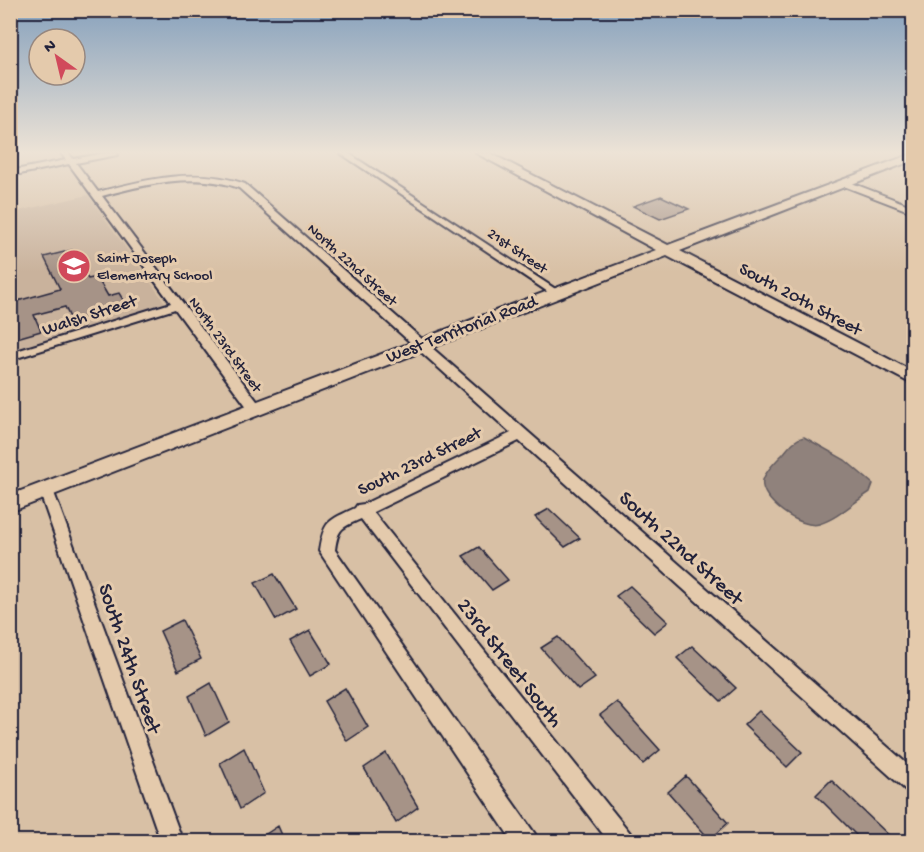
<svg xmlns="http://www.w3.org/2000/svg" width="924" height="852" font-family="'Gochi Hand',sans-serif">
  <rect width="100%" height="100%" fill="#d8c0a5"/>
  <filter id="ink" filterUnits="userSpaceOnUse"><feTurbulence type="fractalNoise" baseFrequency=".0167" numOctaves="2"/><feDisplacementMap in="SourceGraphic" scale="12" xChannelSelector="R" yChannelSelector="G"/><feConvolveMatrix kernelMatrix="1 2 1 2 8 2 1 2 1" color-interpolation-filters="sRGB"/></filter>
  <g filter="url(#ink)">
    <path fill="#c9b29c" d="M88,195L166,304L11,352L10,213Z"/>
    <path fill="#90827b" stroke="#645c61" stroke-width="1.5" d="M804,437L845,460L873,484L870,492C854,502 837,519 819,524C802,530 758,499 763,480C766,470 776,461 783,454C789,447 794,439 804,437Z"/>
    <path fill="#a69387" stroke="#22223b" stroke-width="1.5" d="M661,196L689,209L660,219L633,206Z
      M72,250L88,279L97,277L108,296L119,293L127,306L72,322L65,307L34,315L41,331L10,340V303L60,289L44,257Z
      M549,509L580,538L565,547L535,517Z
      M479,547L508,580L492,590L463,556Z
      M274,574L296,609L276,620L255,583Z
      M630,586L668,622L654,633L616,596Z
      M182,620L201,659L178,671L160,631Z
      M310,630L331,664L310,676L290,641Z
      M558,637L595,678L578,690L541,648Z
      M692,646L736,688L721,701L677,658Z
      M211,683L229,722L206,736L189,696Z
      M345,688L368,727L347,741L324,701Z
      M617,702L660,750L643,764L600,715Z
      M759,711L802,752L787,767L744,725Z
      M244,748L264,793L240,809L220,763Z
      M386,753L418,807L396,823L364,768Z
      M686,776L728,823L710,840L668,792Z
      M831,780L896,842H863L816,795Z
      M278,826L285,842H254Z"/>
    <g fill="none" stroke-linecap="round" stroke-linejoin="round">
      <g stroke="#22223b" stroke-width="4">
        <path id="street" d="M61,153H69L73,159L105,153H118L117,155L76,163L98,192C148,179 196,167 245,184L914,770V794L907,791L519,441L373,512L631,834L634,842H609L361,519C341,528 338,528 335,550L535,834L538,842H513L319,551C324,520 328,521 355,508L357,505L364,504L511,433L239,188C193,172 147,184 102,196L260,405L262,408L260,411H250L175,309L10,360V353L171,303L69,164L10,176V171L66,160Z
          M340,153H348L560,292L555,295L551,294Z
          M844,180L914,207V213L841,185V181Z
          M46,485L51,486L53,490L183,842H161L39,490L41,486Z"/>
      </g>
      <g stroke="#22223b" stroke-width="4">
        <path id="secondary" d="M476,153H490L668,245L914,153V160L680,251L914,372V385L667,256L10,512V495L656,250Z"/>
      </g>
      <use href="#street" fill="#e4caac" fill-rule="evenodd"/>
      <use href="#secondary" fill="#e4caac" fill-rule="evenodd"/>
    </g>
  </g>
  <linearGradient id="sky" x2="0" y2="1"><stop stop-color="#85a0bc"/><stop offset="0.56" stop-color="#ede3d6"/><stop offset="1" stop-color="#ede3d6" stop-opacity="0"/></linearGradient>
  <rect width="924" height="272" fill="url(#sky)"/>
  <defs>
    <g id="school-disc" transform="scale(1.725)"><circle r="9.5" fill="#d1495b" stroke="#e4caac"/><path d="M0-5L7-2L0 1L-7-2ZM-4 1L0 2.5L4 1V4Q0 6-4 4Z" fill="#fff"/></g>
  </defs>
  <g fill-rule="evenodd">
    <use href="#school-disc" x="74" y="266"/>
  </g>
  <g text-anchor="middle" stroke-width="6" stroke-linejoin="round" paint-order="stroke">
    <g font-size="15" fill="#22223b" stroke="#e4caac">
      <text transform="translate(518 250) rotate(34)" y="5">21st Street</text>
      <text transform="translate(353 264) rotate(42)" y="5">North 22nd Street</text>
      <text transform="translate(226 344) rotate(54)" y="5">North 23rd Street</text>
    </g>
    <g font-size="15" fill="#22223b" stroke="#e4caac" text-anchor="start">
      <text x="97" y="262">Saint Joseph<tspan x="97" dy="17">Elementary School</tspan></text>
    </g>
    <g font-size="18" fill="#22223b" stroke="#e4caac">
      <text transform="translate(801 298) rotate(28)" y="6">South 20th Street</text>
      <text transform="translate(89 314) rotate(-18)" y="6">Walsh Street</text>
      <text transform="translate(461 328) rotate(-21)" y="6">West Territorial Road</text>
      <text transform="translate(419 460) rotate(-26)" y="6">South 23rd Street</text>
    </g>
    <g font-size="21" fill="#22223b" stroke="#e4caac">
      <text transform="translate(682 547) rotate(42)" y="7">South 22nd Street</text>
      <text transform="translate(131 658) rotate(71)" y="7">South 24th Street</text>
      <text transform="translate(511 662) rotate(52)" y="7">23rd Street South</text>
    </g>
  </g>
  <rect width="924" height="852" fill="none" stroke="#e4caac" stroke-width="36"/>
  <rect x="18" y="18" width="888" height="816" fill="none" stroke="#22223b" stroke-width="2" filter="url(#ink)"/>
  <g transform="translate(57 57) rotate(326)"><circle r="28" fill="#e4caac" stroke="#96877f" stroke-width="1.5"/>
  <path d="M0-4.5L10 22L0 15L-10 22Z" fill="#d1495b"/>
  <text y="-9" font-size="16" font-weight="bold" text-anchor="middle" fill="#22223b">N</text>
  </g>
</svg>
